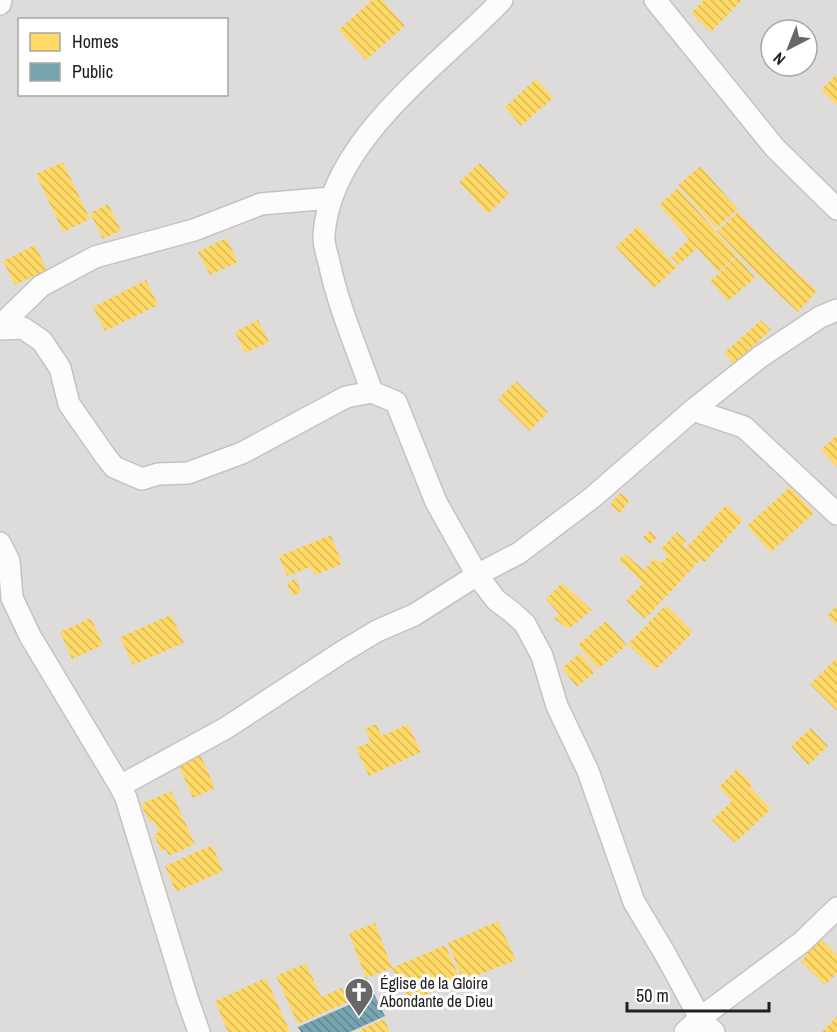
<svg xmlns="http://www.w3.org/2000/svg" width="837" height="1032" font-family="'Archivo Narrow',sans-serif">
  <defs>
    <pattern id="homes-back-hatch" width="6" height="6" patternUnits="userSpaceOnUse" patternTransform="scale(1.5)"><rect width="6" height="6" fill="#ffd966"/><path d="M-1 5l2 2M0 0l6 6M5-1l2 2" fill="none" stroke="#daba58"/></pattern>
    <pattern id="public-back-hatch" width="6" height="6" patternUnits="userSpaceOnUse" patternTransform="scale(1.5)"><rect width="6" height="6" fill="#76a5af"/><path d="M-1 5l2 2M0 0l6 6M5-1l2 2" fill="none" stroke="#60868e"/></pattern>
  </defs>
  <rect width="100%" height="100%" fill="#eeecea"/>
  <path fill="#dddcdb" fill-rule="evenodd" d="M0,0H837V1032H0ZM20,20H226V94H20ZM771,30H807V66H771Z"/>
  <path fill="url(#homes-back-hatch)" d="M372,0H382L405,26L366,60L339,30Z
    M704,0H742L711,32L691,13Z
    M837,74V105L821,90Z
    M536,79L553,98L521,126L505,107Z
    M63,162L90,219L63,232L36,174Z
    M480,163L509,194L488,214L459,182Z
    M700,166L738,209L716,228L678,185Z
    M678,188L737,256L718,272L697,248L679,265L671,257L689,239L659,205Z
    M108,204L121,230L103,239L90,213Z
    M738,212L777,254L817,291L798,312L756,273L717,231Z
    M638,226L677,267L654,288L616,247Z
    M226,238L238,262L210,275L198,252Z
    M35,245L47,270L15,285L3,261Z
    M737,257L755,278L728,301L710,281Z
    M146,280L158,305L105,331L93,307Z
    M258,320L269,342L245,353L235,332Z
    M761,320L771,330L734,364L724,353Z
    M516,381L548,412L530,431L498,399Z
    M837,435V467L821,450Z
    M790,487L814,513L771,552L747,526Z
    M620,493L630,500L620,513L610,505Z
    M726,505L743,520L704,563L687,547Z
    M650,531L657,538L650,544L643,537Z
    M677,532L686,541L683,545L700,560L645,619L626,601L643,583L619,560L625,554L644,570L655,558L661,563L668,556L661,549Z
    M331,535L342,564L315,575L311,567L287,576L279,556Z
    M296,579L301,592L292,596L287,583Z
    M562,583L592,610L570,628L564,626L554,618L559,614L546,599Z
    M666,605L693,632L655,670L628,644Z
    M837,606V625L827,615Z
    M171,615L184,643L133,665L120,637Z
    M91,618L103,645L72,659L60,632Z
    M606,621L627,645L598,669L578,645Z
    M580,653L595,672L577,687L562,668Z
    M837,658V709L836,710L810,684Z
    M376,724L382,736L408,724L421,752L369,776L356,748L371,742L365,729Z
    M811,728L828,746L808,765L791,746Z
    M200,754L215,788L193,798L178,764Z
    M737,769L752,784L750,787L771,809L735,843L712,820L732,801L719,787Z
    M171,791L195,844L169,856L166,849L161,851L154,834L159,832L154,821L150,823L141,804Z
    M212,845L223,871L176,892L165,866Z
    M498,921L516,960L463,981L448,943Z
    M375,923L392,968L366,978L349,933Z
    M818,936L837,955V973L825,985L801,961L806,956L802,952Z
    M445,945L461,981L410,1001L392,968Z
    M306,963L321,997L342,988L348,1002L298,1024L276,976Z
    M266,978L290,1032H228L215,1001Z
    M837,1016V1032H822Z
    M384,1019L390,1032H360L359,1030Z"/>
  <path fill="url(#public-back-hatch)" d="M366,978L385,1016L350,1032H301L298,1027L351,1004L345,993Z"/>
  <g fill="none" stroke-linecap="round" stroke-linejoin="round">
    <g stroke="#c4c3c2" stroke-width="24">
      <path id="minor" d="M655,0L775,148L837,209
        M0,4L1,0
        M0,326L41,286L95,257L194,230L261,204L331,198
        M0,329L23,328L42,341L60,368L69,404L106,457L114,467L142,479L158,474L188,473L242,453L346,397L372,392L396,402L436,502L477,575L496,600L512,612L525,624L542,656L557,706L588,771L634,902L664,952L700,1018L714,1032
        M372,392C357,349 338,306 329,262C327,254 323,243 324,235C330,140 441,64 502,0
        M693,410L744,427L837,514
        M0,543L9,561L12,598L30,636L120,786L126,798L187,998L199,1032
        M120,786L226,728L342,652L377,631L414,615L477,575L519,553L593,497L693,410L760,357L820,317L837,310
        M685,1032L700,1018L802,942L837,908"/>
    </g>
    <use href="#minor" stroke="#fcfcfc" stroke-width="21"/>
  </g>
  <defs>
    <g id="church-pin" transform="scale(1.5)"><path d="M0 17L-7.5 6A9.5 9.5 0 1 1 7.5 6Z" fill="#686767" stroke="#fff"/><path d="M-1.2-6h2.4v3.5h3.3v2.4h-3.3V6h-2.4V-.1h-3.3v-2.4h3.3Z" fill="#fff"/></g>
  </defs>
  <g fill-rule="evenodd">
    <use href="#church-pin" x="359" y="992"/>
  </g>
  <g text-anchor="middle" stroke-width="6" stroke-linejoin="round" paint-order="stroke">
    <g font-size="16" fill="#202020" stroke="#fff" text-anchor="start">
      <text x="380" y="989">Église de la Gloire<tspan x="380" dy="18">Abondante de Dieu</tspan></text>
    </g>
  </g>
  <rect x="18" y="18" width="210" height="78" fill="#ffffff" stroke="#a6a6a6" stroke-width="1.5"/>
  <rect x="30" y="33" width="30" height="18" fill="#ffd966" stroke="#a6a6a6" stroke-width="1.5"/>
  <text x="72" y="48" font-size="18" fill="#202020">Homes</text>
  <rect x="30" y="63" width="30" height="18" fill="#76a5af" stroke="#a6a6a6" stroke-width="1.5"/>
  <text x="72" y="78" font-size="18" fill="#202020">Public</text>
  <g transform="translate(789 48) rotate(222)"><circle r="28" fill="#ffffff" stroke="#a6a6a6" stroke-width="1.5"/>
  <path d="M0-4.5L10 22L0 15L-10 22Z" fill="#686767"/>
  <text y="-9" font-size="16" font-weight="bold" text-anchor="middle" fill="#202020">N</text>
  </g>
  <path d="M627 1002v9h142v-9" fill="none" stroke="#202020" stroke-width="3"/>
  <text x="636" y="1002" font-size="18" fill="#202020" stroke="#ffffff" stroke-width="4.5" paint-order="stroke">50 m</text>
</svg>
